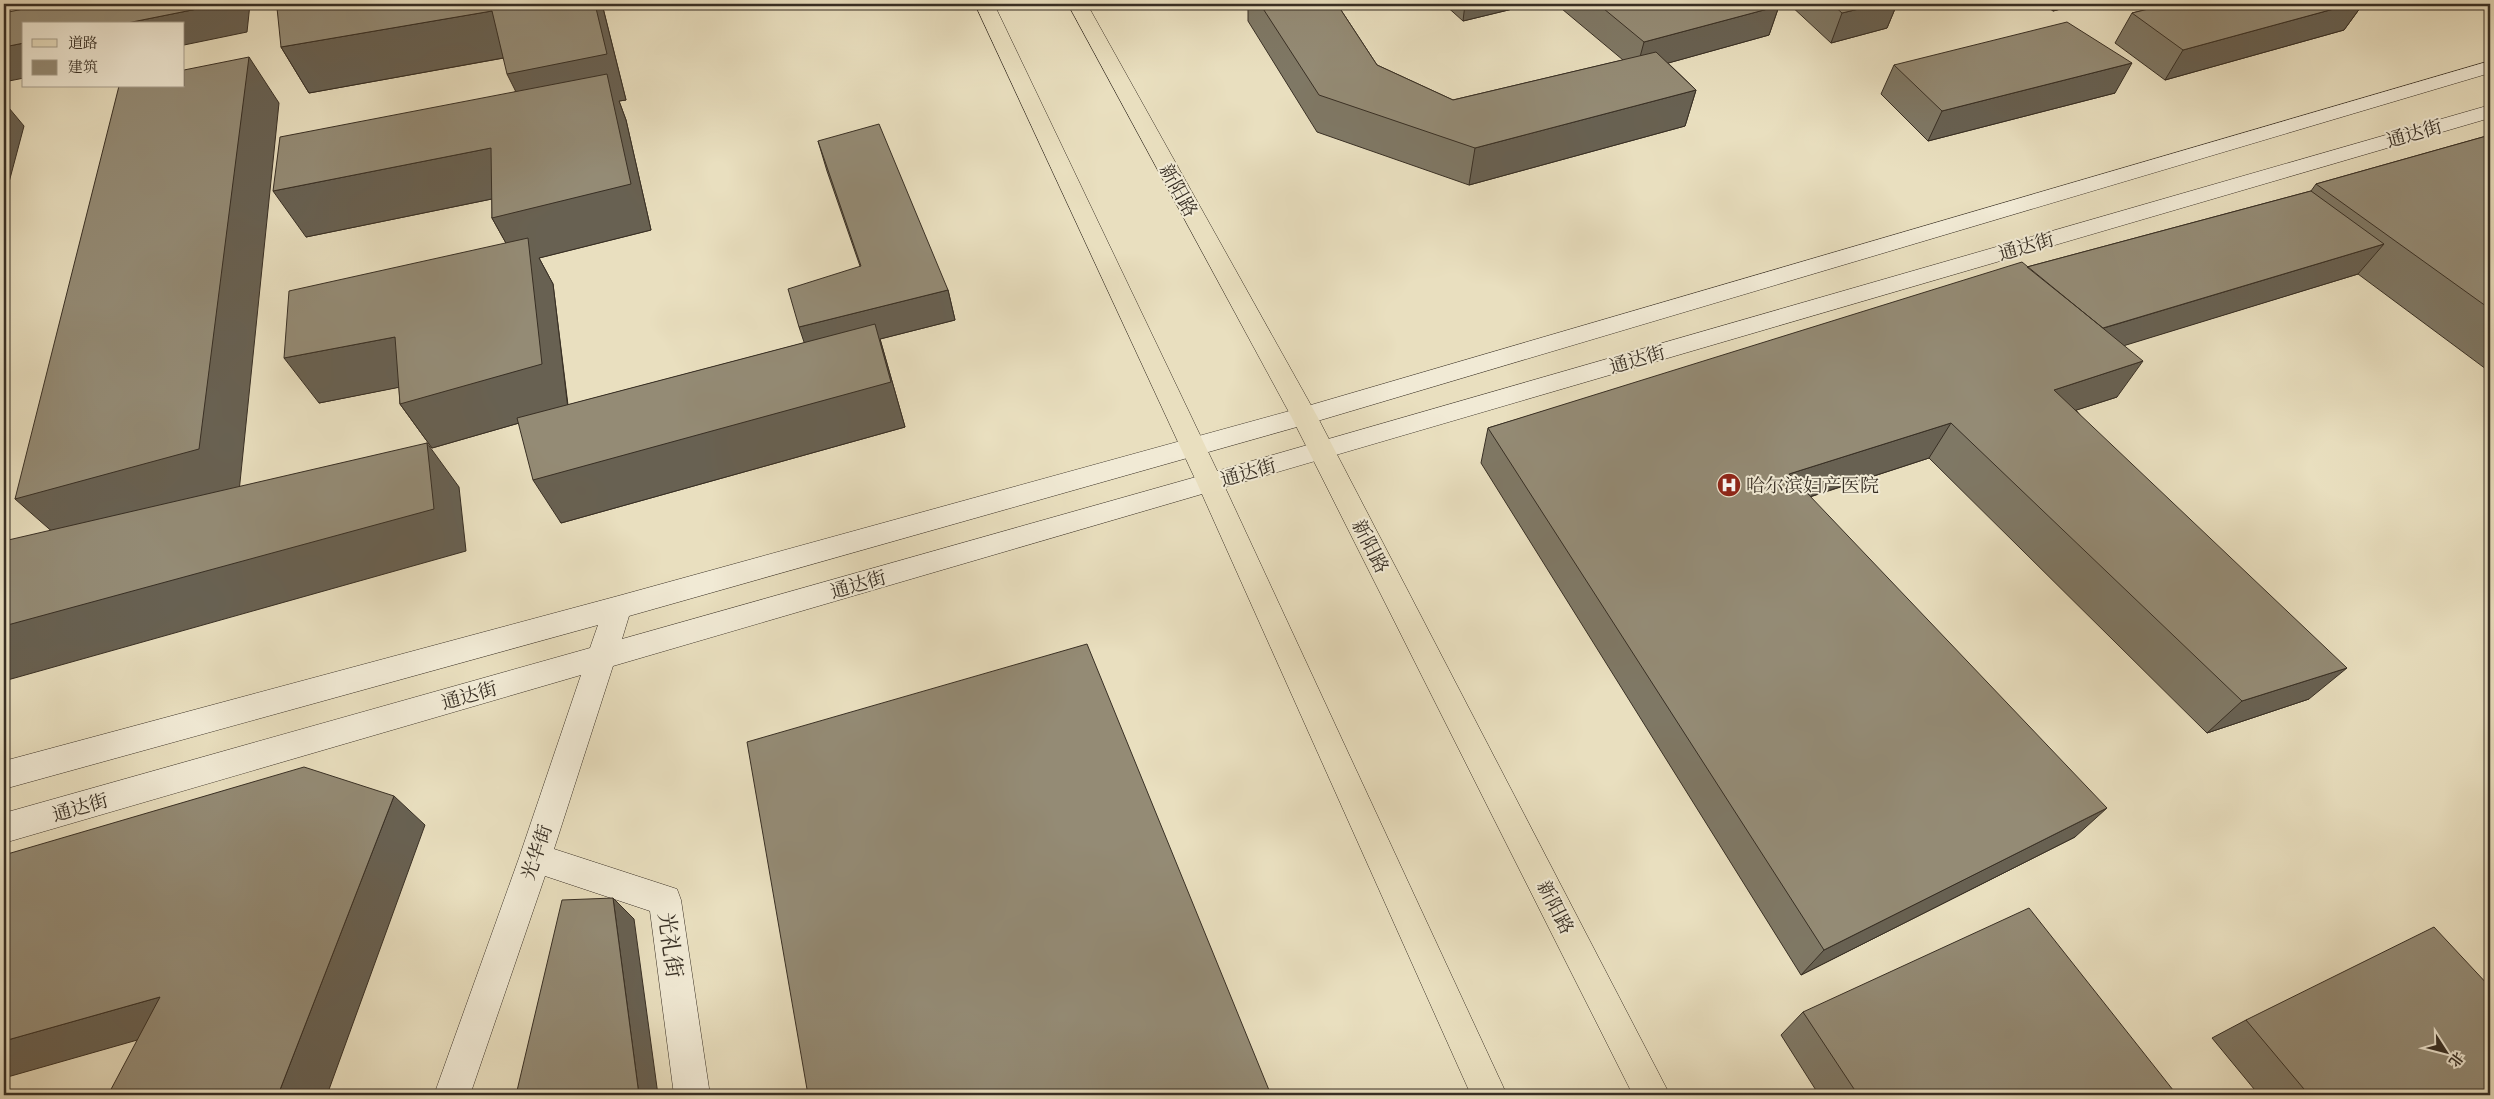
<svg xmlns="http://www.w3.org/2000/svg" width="2494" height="1099" font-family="'IM FELL French Canon','Noto Serif SC',serif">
  <rect width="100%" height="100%" fill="#e9dfbf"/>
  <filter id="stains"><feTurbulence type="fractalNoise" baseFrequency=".004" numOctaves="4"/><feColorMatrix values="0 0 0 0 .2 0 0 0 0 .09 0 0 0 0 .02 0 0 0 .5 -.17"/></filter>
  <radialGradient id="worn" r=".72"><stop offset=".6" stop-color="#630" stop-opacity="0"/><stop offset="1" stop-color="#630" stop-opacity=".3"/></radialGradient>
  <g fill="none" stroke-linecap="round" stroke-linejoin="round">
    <g stroke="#382f24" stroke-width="1">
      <path id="secondary" d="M2490,61V73L1304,425L629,616L622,639L1210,473L2490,105V118L613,666L554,849L677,889L681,900L710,1095H674L650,911L545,876L470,1095H434L519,858L581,675L4,843V813L590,648L598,625L4,789V761L618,596L1304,407Z"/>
    </g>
    <g stroke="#382f24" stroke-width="1">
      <path id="primary" d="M975,4H994L1223,483L1507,1095H1471L1197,483Z
        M1068,4H1087L1317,416L1670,1095H1633L1291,416Z"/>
    </g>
    <use href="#secondary" fill="#f1ead5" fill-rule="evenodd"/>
    <use href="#primary" fill="#e9dfbf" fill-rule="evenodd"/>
  </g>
  <path fill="#7f7865" stroke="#382f24" d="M302,4H602L626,100L619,101L626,120L651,230L539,258L553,284L568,405L804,343L860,266L827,171L818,141L948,290L955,320L880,339L905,427L561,523L519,423L432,448L400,404L399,387L319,403L506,243L492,218V199L306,237L516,91L504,58L309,93L281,47Z
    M1248,4H1337L1377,65L1453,100L1623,60L1556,4H1777L1779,6L1769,35L1668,63L1696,90L1685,126L1469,185L1317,132L1248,21Z
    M1444,4H1533L1463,21Z
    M1789,4H1897L1887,28L1831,43Z
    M2043,4H2080L2053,11Z
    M2169,4H2363L2344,30L2165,80L2115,43L2132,13Z
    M2374,4H2398L2381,8Z
    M1894,65L2115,93L1928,141L1881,94Z
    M2490,135V372L2358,274L2124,345L2117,397L2076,410L2309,699L2207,733L1929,458L1810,497L2075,837L1801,975L1481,463L1488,428L2027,267L2311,191L2316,184Z
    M1803,1012L2177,1095H1819L1781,1035Z
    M2246,1020L2490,1095H2259L2212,1038Z"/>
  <path fill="#686152" stroke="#382f24" d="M222,4H250L247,32L184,45V24H122Z
    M595,4H602L626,100L619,101L626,120L651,230L539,258L553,284L568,409L432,448L400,404L517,263L492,218L530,120L507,74Z
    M1465,4H1533L1463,21Z
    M1880,4H1897L1887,28L1831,43L1842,13Z
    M2057,4H2080L2053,11Z
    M2352,4H2363L2344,30L2165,80L2183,50Z
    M2384,4H2398L2381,8Z
    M1779,6L1769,35L1636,72L1644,42Z
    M492,11L514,56L309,93L281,47Z
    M24,43V78L4,82V47Z
    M249,57L279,103L239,492L64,542L15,499Z
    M2132,63L2115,93L1928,141L1942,111Z
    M1696,90L1685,126L1469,185L1475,148Z
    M4,102L24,126L4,201Z
    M491,148L516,194L306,237L273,191Z
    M2384,244L2358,274L2074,361L2094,331Z
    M948,290L955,320L880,339L905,427L561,523L533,480L809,357L799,327Z
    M395,337L426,382L319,403L284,358Z
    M2143,361L2117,397L2030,425L2054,390Z
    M1951,423L1929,458L1772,509L1789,474Z
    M427,443L459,487L466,551L4,681V626Z
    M2347,668L2309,699L2207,733L2242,701Z
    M394,796L425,825L327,1095H278Z
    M2107,808L2075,837L1801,975L1824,950Z
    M613,898L634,919L658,1095H639Z
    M160,997L204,1021L4,1078V1041Z"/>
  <path fill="#948b75" stroke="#382f24" d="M47,4H222L122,24H24V43L4,47V13Z
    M302,4H595L607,54L507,74L492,11L281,47L277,8Z
    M1260,4H1337L1377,65L1453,100L1656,52L1696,90L1475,148L1319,95Z
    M1598,4H1777L1779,6L1644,42Z
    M1832,4H1880L1842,13Z
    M2169,4H2352L2183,50L2132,13Z
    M2067,22L2132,63L1942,111L1894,65Z
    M249,57L199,449L15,499L119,86H184V70Z
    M607,74L631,184L492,218L491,148L273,191L280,137Z
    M879,124L948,290L799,327L788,289L861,266L818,141Z
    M2490,135V309L2316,184Z
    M2311,191L2384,244L2103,328L2027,267Z
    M528,238L542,364L400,404L395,337L284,358L289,291Z
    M2022,262L2143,361L2054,390L2347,668L2242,701L1951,423L1789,474L2107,808L1824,950L1488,428Z
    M875,324L891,382L533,480L517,418Z
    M427,443L434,509L4,626V541Z
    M1087,644L1271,1095H808L747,742Z
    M304,767L394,796L278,1095H108L160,997L4,1041V855Z
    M613,898L639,1095H516L562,900Z
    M2029,908L2177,1095H1858L1803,1012Z
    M2434,927L2490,987V1095H2309L2246,1020Z"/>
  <defs>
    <g id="hospital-disc" transform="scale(1.25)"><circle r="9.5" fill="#8f2418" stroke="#f1ead5"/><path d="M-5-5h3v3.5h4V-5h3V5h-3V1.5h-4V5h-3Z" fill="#fff"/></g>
  </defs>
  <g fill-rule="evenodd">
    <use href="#hospital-disc" x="1729" y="485"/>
  </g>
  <g text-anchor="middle" stroke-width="4" stroke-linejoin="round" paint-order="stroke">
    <g font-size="19" fill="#382f24" stroke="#f1ead5">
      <text transform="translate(2414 133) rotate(-16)" y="7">通达街</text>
      <text transform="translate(1179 190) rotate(61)" y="7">新阳路</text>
      <text transform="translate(2026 246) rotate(-16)" y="7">通达街</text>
      <text transform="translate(1637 359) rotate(-16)" y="7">通达街</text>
      <text transform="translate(1248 472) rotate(-16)" y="7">通达街</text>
      <text transform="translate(1371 546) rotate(63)" y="7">新阳路</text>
      <text transform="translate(858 584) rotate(-16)" y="7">通达街</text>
      <text transform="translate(469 695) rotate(-16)" y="7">通达街</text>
      <text transform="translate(80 807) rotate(-16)" y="7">通达街</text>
      <text transform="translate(536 852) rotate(-71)" y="7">光华街</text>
      <text transform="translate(1556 907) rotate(63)" y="7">新阳路</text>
    </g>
    <g font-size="19" fill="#382f24" stroke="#f1ead5" text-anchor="start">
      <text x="1746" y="492">哈尔滨妇产医院</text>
    </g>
    <g font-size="22" fill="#382f24" stroke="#f1ead5">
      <text transform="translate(671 945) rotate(82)" y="8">光礼街</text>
    </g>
  </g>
  <rect width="2494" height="1099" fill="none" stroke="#e9dfbf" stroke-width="20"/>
  <rect x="5" y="5" width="2484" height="1089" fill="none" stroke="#382f24" stroke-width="2.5"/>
  <rect x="10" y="10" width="2474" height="1079" fill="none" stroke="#382f24"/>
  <rect x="22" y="22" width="162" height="65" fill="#f1ead5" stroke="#a79f8e"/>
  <rect x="32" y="39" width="25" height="8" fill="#e9dfbf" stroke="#a79f8e"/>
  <text x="68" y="48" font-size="15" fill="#382f24">道路</text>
  <rect x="32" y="60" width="25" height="15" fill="#948b75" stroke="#a79f8e"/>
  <text x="68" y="72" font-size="15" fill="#382f24">建筑</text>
  <g transform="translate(2446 1052) rotate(126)" stroke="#f1ead5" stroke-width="4" paint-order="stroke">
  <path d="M0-4L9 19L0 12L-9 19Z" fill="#382f24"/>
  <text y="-8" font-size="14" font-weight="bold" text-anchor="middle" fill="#382f24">北</text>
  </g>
  <rect width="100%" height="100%" filter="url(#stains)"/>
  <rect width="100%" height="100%" fill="url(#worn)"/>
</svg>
